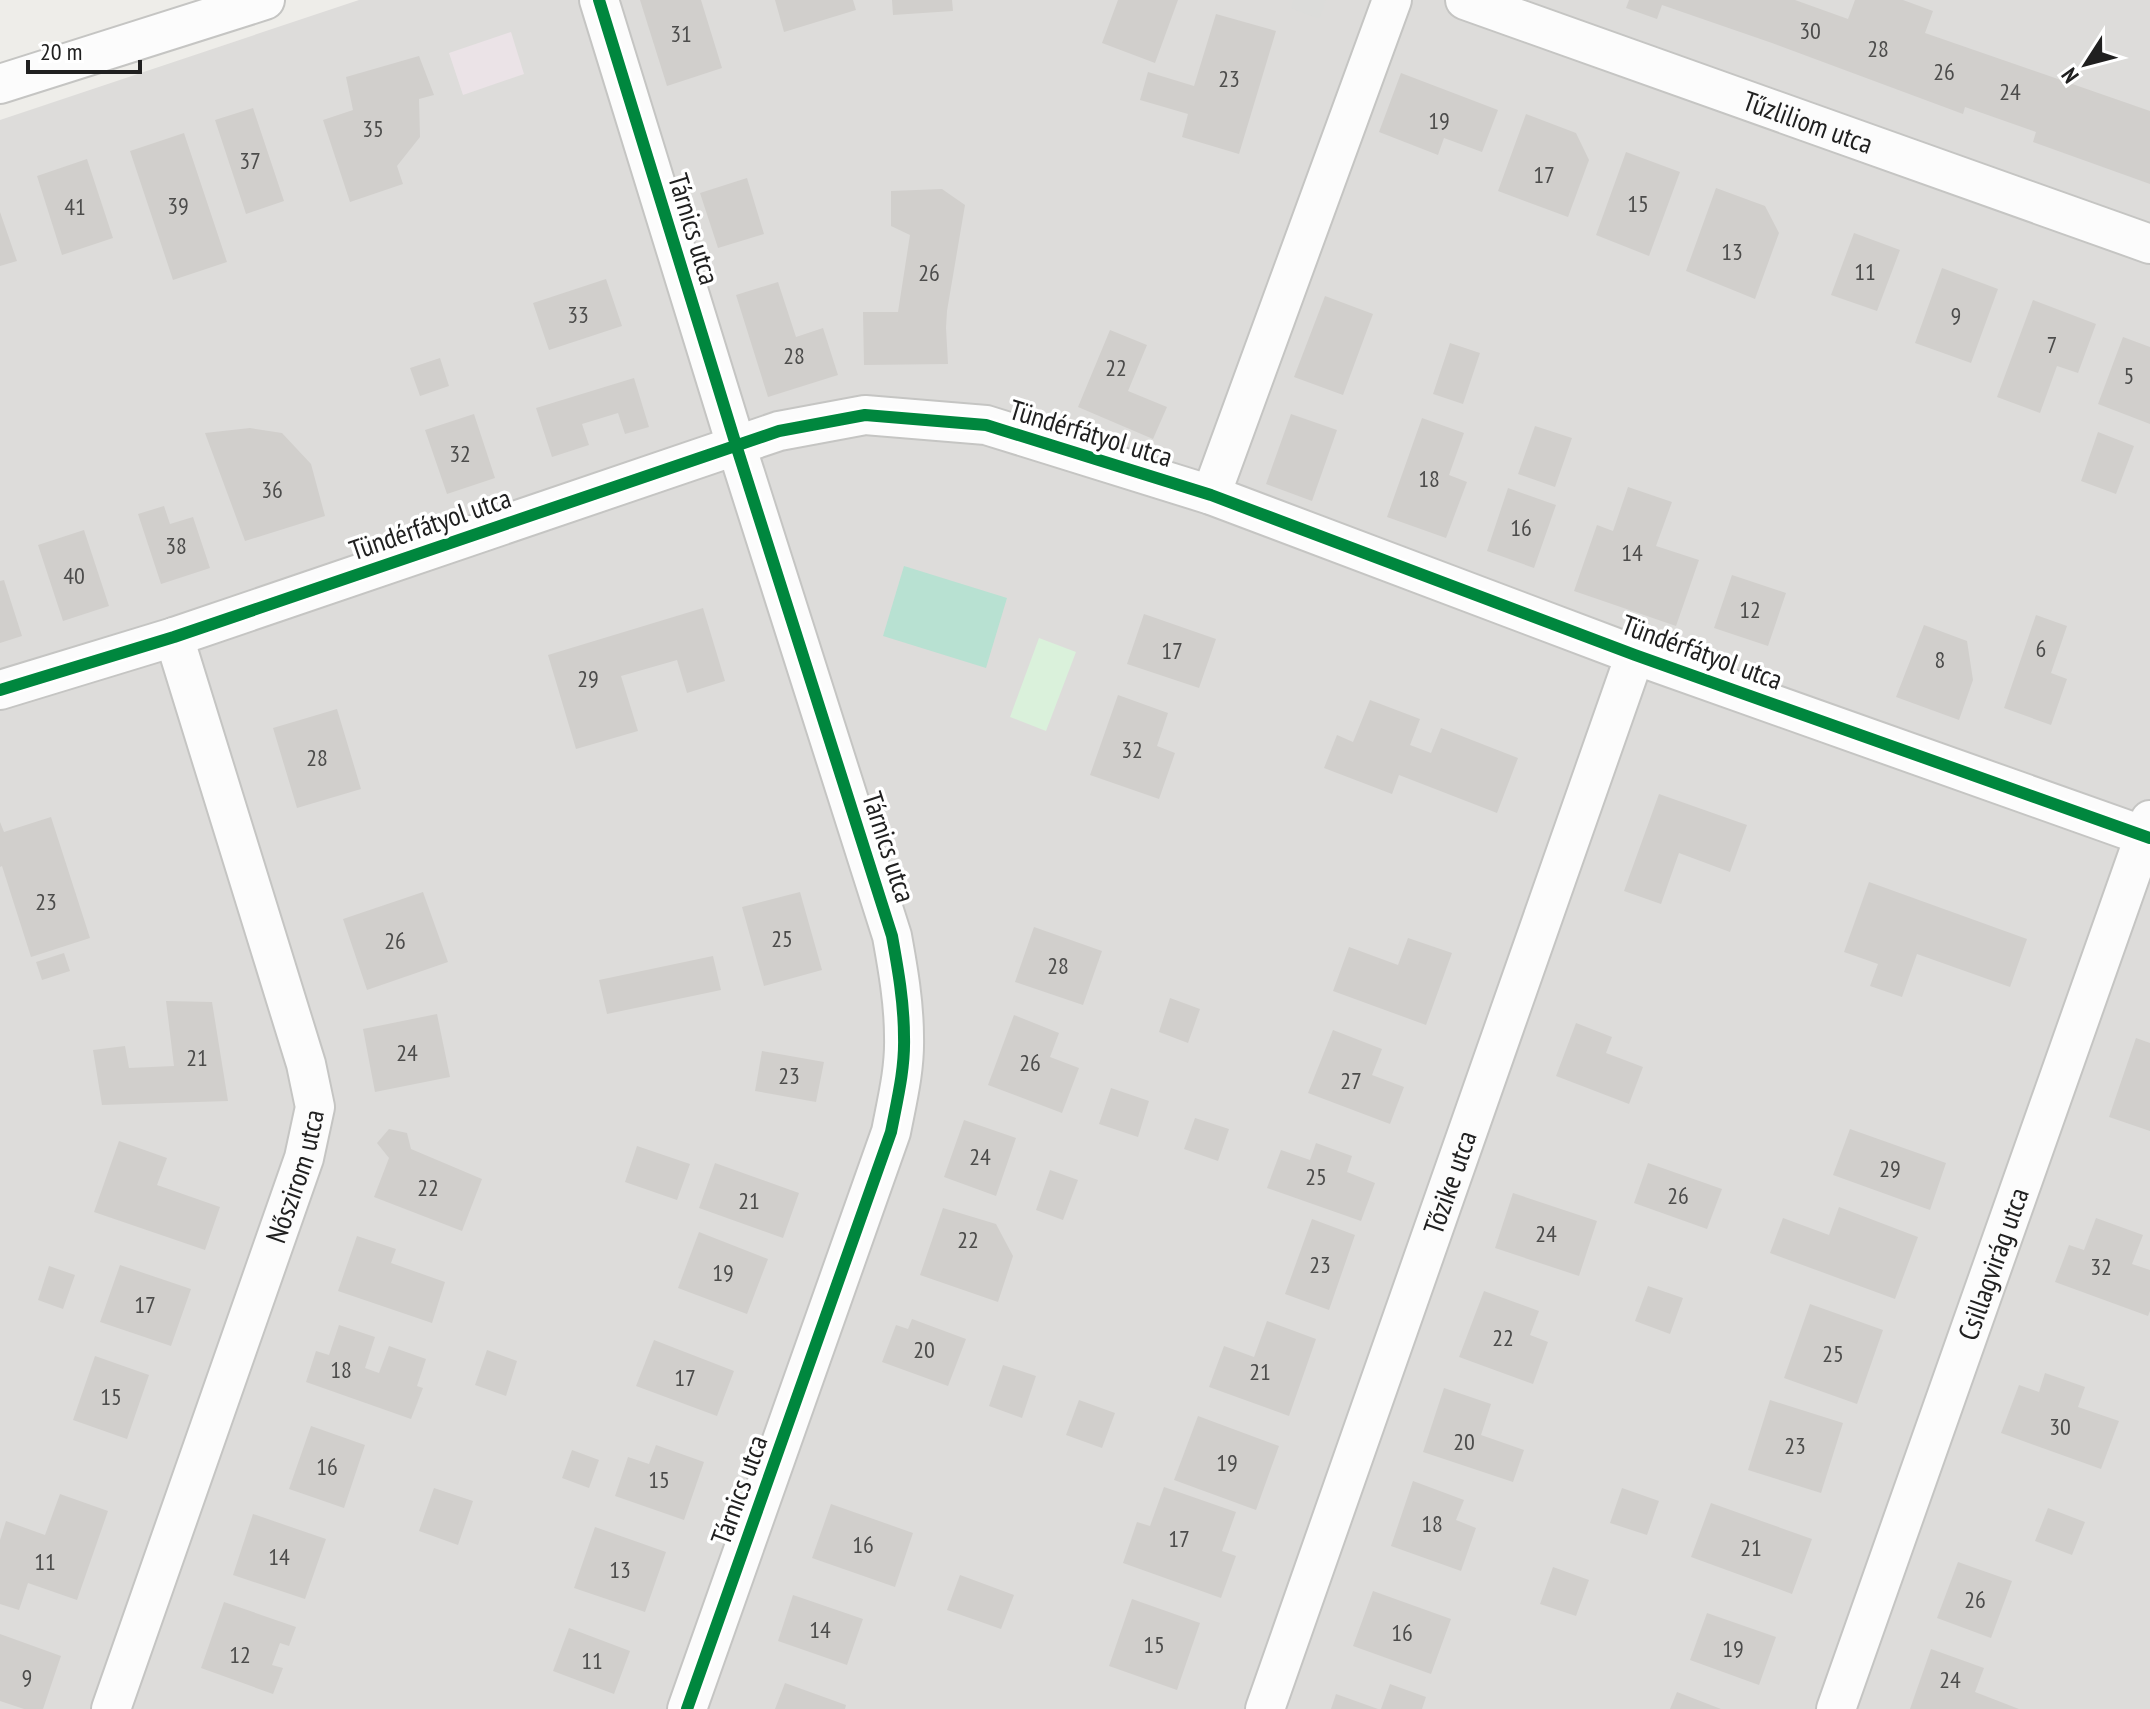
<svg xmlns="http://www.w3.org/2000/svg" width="2150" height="1709" font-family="'PT Sans Narrow',sans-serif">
  <rect width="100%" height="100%" fill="#eeede9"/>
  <path fill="#dddcda" d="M359,0H2150V1709H0V120Z"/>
  <path fill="#ebe3e7" d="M511,32L524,74L463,95L449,53Z"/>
  <path fill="#dcdcda" d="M1293,0H1326L1319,19L1291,8Z"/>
  <path fill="#daf1db" d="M1039,638L1076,652L1046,731L1010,717Z"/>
  <path fill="#b8e1d2" d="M904,566L1007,598L986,668L883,636Z"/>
  <path fill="#d1cfcc" d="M640,0H701L722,68L667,86Z
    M775,0H853L856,10L784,32Z
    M892,0H952L953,11L893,15Z
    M1118,0H1178L1155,63L1102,43Z
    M1629,0H1795L1848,19L1855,0H1903L1933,11L1925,33L2150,111V184L2033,142L2036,132L1965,107L1963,114L1772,43L1662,5L1657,19L1626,8Z
    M1216,14L1276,31L1239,154L1182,137L1188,114L1140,100L1148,72L1194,86Z
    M419,56L434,95L419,99L420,137L397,166L403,184L350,202L323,120L353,110L346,77Z
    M1401,73L1498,110L1482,152L1444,138L1438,155L1379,132Z
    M253,108L284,201L246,214L215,120Z
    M1526,114L1576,133L1589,160L1568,217L1498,191Z
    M184,133L227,262L173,280L130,151Z
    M1626,152L1680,172L1649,256L1596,235Z
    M87,159L113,238L62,255L37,176Z
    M747,178L764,234L718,248L700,193Z
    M1716,188L1765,206L1779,233L1755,299L1686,271Z
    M942,189L965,205L947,311L946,328L948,364L864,365L863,312H898L910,235L891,226V191Z
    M0,212L17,261L0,266Z
    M1854,233L1900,250L1877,311L1831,295Z
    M1942,268L1998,289L1971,363L1915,343Z
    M606,279L622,326L549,350L533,303Z
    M778,282L796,337L823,328L838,375L768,397L736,295Z
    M1325,296L1373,314L1343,395L1294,377Z
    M2033,300L2096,324L2078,373L2057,366L2040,413L1997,397Z
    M1110,330L1147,345L1128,391L1167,407L1153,439L1078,407Z
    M2123,337L2150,347V424L2098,404Z
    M1450,343L1480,353L1463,404L1433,394Z
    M440,358L449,386L420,396L410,368Z
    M634,378L649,427L625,434L618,413L582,424L589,445L552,457L536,408Z
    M474,414L495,478L447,494L425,430Z
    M1291,414L1337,430L1312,501L1266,484Z
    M1422,418L1464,433L1449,475L1467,482L1446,538L1387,517Z
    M1535,426L1572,438L1555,487L1518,474Z
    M250,428L282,433L311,464L325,516L245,541L205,433Z
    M2098,432L2134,446L2116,494L2081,481Z
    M1628,487L1672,502L1656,546L1699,560L1676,626L1574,591L1597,525L1613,531Z
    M1508,488L1556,505L1534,568L1487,551Z
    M164,506L170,524L193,517L210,568L161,584L138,514Z
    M84,530L109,606L63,621L38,545Z
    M1732,575L1786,593L1768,646L1714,628Z
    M4,580L22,636L0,643V581Z
    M703,608L725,681L687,693L677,660L621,676L638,731L576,749L548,655Z
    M1144,614L1216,639L1199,688L1127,664Z
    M2036,615L2067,626L2051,673L2067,679L2051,725L2004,708Z
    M1924,625L1967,641L1973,680L1959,720L1896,697Z
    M1118,695L1168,713L1157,746L1175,753L1159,799L1090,775Z
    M1370,700L1420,719L1410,745L1431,753L1441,728L1518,758L1497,813L1399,775L1392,794L1324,768L1337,735L1353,742Z
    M337,709L361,789L297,808L273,728Z
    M1659,794L1747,825L1730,872L1679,853L1661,904L1624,891Z
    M51,817L90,938L31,957L2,866L0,867V822L4,832Z
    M1869,882L2027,939L2010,987L1917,954L1902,997L1870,986L1878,964L1844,952Z
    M423,892L448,962L367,990L343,919Z
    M800,892L822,970L764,986L742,907Z
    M1034,927L1102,951L1083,1005L1015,982Z
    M1408,938L1452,953L1426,1025L1333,991L1349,947L1398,965Z
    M64,953L70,971L42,980L36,962Z
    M713,956L721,990L607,1014L599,980Z
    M1170,998L1200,1009L1188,1043L1159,1032Z
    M166,1001L212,1002L228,1101L102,1105L93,1050L125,1046L129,1068L174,1066Z
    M437,1014L450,1077L375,1092L363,1029Z
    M1014,1015L1059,1033L1050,1057L1079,1068L1062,1113L988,1085Z
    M1576,1023L1612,1037L1606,1053L1643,1067L1629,1104L1556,1076Z
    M1333,1030L1382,1049L1372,1075L1404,1087L1390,1124L1308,1093Z
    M2136,1038L2150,1043V1131L2109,1117Z
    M762,1051L824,1062L816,1102L755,1091Z
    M1111,1088L1149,1101L1138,1137L1099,1124Z
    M1195,1118L1229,1129L1218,1161L1184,1149Z
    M964,1120L1016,1138L996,1196L944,1177Z
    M389,1129L407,1133L411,1149L482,1179L462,1231L374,1197L389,1158L377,1143Z
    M1850,1129L1946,1163L1930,1210L1833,1175Z
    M119,1141L167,1158L157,1185L220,1207L205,1250L94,1212Z
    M1316,1143L1352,1156L1347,1172L1375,1183L1361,1221L1267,1188L1281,1150L1310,1160Z
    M637,1146L690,1164L677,1200L625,1182Z
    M715,1163L799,1193L783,1238L699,1208Z
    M1648,1163L1722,1189L1707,1229L1634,1203Z
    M1050,1170L1078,1180L1063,1220L1036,1210Z
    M1513,1193L1597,1221L1579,1276L1495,1248Z
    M1839,1207L1918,1237L1895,1299L1770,1253L1783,1218L1829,1235Z
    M943,1208L996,1224L1013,1256L998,1302L920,1275Z
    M2096,1218L2143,1235L2132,1264L2150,1270V1311L2148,1316L2055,1282L2069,1245L2084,1250Z
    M1312,1219L1355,1235L1329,1310L1285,1294Z
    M699,1232L768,1259L747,1314L678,1288Z
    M357,1236L396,1249L391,1263L445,1282L432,1323L338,1291Z
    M120,1265L191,1289L171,1346L100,1322Z
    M49,1266L75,1275L63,1309L38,1300Z
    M1648,1286L1683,1298L1670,1334L1635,1321Z
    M1484,1291L1539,1311L1530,1335L1548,1342L1533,1384L1459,1357Z
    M1810,1304L1883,1330L1857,1404L1784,1378Z
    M912,1319L966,1339L948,1386L882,1362L896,1325L908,1329Z
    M1267,1321L1316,1339L1289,1416L1209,1387L1224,1346L1254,1357Z
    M339,1325L375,1337L365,1368L379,1373L389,1346L426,1359L417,1386L423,1388L411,1419L306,1382L316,1351L329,1355Z
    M654,1340L734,1371L717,1416L636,1386Z
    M487,1350L517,1361L506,1396L475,1385Z
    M95,1356L149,1375L127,1439L73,1420Z
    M1003,1365L1036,1376L1022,1418L989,1406Z
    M2045,1373L2085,1387L2078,1407L2119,1421L2101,1469L2001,1433L2019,1385L2039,1392Z
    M1444,1388L1491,1404L1481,1435L1524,1450L1513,1482L1423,1452Z
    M1079,1400L1115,1413L1102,1448L1066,1435Z
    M1770,1400L1843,1423L1821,1493L1748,1470Z
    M1198,1416L1279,1446L1256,1510L1174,1480Z
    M311,1426L365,1445L344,1508L289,1489Z
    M656,1445L704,1462L684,1520L615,1496L628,1457L649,1464Z
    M572,1450L599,1460L589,1488L562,1478Z
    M1413,1481L1464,1500L1456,1520L1476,1528L1461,1571L1391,1546Z
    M1164,1487L1236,1512L1222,1551L1236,1556L1221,1598L1123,1563L1137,1522L1150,1526Z
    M434,1488L473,1501L458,1545L419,1531Z
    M1622,1488L1659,1501L1647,1535L1610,1523Z
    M60,1494L108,1511L77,1600L28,1583L19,1610L0,1604V1540L6,1521L45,1535Z
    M1711,1503L1812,1539L1792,1594L1691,1557Z
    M831,1504L913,1533L895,1587L812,1558Z
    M2048,1508L2085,1522L2072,1555L2035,1541Z
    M253,1514L326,1539L305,1599L233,1575Z
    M595,1527L666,1552L645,1612L574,1588Z
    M1958,1562L2012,1581L1991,1638L1937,1618Z
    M1553,1567L1589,1580L1576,1616L1540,1604Z
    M960,1575L1014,1595L1001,1629L947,1610Z
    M1373,1591L1451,1619L1431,1674L1353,1646Z
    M793,1595L863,1619L847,1665L778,1641Z
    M1132,1599L1200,1623L1177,1690L1109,1666Z
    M224,1602L296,1627L289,1646L280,1643L272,1665L283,1668L273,1694L201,1668Z
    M1707,1613L1776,1637L1759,1685L1690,1660Z
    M569,1628L630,1651L614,1694L553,1671Z
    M0,1634L61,1656L43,1709H24L0,1701Z
    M1931,1649L1984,1668L1975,1692L2019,1709H1910Z
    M785,1683L846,1705L845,1709H775Z
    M1390,1684L1426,1697L1422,1709H1381Z
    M1677,1692L1721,1709H1670Z
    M1336,1694L1378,1709H1331Z"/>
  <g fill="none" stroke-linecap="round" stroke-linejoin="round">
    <g stroke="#c5c5c3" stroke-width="42">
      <g id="street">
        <path d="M599,0L736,445L892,936C898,969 904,1003 904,1037C905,1069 897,1101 891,1132L687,1709"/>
        <path id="s1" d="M1465,0L2150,244"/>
        <path d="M0,84L265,0"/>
        <path d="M1211,495L1392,0"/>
        <path d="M0,690L174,637L779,431L865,415L986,425L1211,495L1635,655L2150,838"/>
        <path id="s2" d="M111,1709L304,1158L315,1107L306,1064L174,637"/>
        <path id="s3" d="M1265,1709L1635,655"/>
        <path id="s4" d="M1836,1709L2150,820"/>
      </g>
    </g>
    <use href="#street" stroke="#fcfcfc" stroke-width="38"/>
    <g stroke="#fff" stroke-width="17">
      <path id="cycleway" d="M599,0L736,445L892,936C898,969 904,1003 904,1037C905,1069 897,1101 891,1132L687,1709
        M0,690L174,637L779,431L865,415L986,425L1211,495L1635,655L2150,838"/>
    </g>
    <use href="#cycleway" stroke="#00873e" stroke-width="12"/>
  </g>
  <g text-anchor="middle" stroke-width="7" stroke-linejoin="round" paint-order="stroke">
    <g font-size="24" fill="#4c4c4b">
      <text x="1810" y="39">30</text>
      <text x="681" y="42">31</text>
      <text x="1878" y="57">28</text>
      <text x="1944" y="80">26</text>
      <text x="1229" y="87">23</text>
      <text x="2010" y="100">24</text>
      <text x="1439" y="129">19</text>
      <text x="373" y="137">35</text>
      <text x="250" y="169">37</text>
      <text x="1544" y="183">17</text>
      <text x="1638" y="212">15</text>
      <text x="178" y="214">39</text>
      <text x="75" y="215">41</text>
      <text x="1732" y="260">13</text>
      <text x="1865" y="280">11</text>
      <text x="929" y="281">26</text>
      <text x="578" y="323">33</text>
      <text x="1956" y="324">9</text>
      <text x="2052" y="353">7</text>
      <text x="794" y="364">28</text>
      <text x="1116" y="376">22</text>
      <text x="2129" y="384">5</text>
      <text x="460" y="462">32</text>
      <text x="1429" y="487">18</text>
      <text x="272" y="498">36</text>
      <text x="1521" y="536">16</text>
      <text x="176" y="554">38</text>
      <text x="1632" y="561">14</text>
      <text x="74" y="584">40</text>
      <text x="1750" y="618">12</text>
      <text x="2041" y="657">6</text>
      <text x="1172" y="659">17</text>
      <text x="1940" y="668">8</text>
      <text x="588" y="687">29</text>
      <text x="1132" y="758">32</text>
      <text x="317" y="766">28</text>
      <text x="46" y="910">23</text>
      <text x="782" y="947">25</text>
      <text x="395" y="949">26</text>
      <text x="1058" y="974">28</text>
      <text x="407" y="1061">24</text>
      <text x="197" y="1066">21</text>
      <text x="1030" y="1071">26</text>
      <text x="789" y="1084">23</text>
      <text x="1351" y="1089">27</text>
      <text x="980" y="1165">24</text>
      <text x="1890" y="1177">29</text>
      <text x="1316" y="1185">25</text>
      <text x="428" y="1196">22</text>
      <text x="1678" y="1204">26</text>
      <text x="749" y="1209">21</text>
      <text x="1546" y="1242">24</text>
      <text x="968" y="1248">22</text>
      <text x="1320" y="1273">23</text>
      <text x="2101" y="1275">32</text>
      <text x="723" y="1281">19</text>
      <text x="145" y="1313">17</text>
      <text x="1503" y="1346">22</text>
      <text x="924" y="1358">20</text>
      <text x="1833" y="1362">25</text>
      <text x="341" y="1378">18</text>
      <text x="1260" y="1380">21</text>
      <text x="685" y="1386">17</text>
      <text x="111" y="1405">15</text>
      <text x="2060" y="1435">30</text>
      <text x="1464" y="1450">20</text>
      <text x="1795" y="1454">23</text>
      <text x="1227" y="1471">19</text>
      <text x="327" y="1475">16</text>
      <text x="659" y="1488">15</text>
      <text x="1432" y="1532">18</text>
      <text x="1179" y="1547">17</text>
      <text x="863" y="1553">16</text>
      <text x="1751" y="1556">21</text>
      <text x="279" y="1565">14</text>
      <text x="45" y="1570">11</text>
      <text x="620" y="1578">13</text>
      <text x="1975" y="1608">26</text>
      <text x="820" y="1638">14</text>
      <text x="1402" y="1641">16</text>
      <text x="1154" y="1653">15</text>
      <text x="1733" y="1657">19</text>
      <text x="240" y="1663">12</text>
      <text x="592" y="1669">11</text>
      <text x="27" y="1686">9</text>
      <text x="1950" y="1688">24</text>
    </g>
    <g font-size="28" fill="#202020" stroke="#fff">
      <text dy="10" stroke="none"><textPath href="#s1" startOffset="364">Tűzliliom utca</textPath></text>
      <text transform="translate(694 229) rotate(73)" y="10">Tárnics utca</text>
      <text transform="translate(1091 433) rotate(17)" y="10">Tündérfátyol utca</text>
      <text transform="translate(430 524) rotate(-19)" y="10">Tündérfátyol utca</text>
      <text transform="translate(1702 652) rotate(20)" y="10">Tündérfátyol utca</text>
      <text transform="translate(889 847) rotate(72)" y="10">Tárnics utca</text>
      <text dy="10" stroke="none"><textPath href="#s2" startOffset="564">Nőszirom utca</textPath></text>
      <text dy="10" stroke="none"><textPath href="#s3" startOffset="558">Tőzike utca</textPath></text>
      <text dy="10" stroke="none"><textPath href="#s4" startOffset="472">Csillagvirág utca</textPath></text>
      <text transform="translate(739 1490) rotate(-70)" y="10">Tárnics utca</text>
    </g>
  </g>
  <g transform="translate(2086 64) rotate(234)" stroke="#ffffff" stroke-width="6" paint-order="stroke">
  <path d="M0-6L14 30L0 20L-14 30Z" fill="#202020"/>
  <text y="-12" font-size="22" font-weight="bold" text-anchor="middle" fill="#202020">N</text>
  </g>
  <path d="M28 60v12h112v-12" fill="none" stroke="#202020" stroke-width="4"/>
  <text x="40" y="60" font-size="24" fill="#202020" stroke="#ffffff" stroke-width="6" paint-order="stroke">20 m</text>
</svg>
